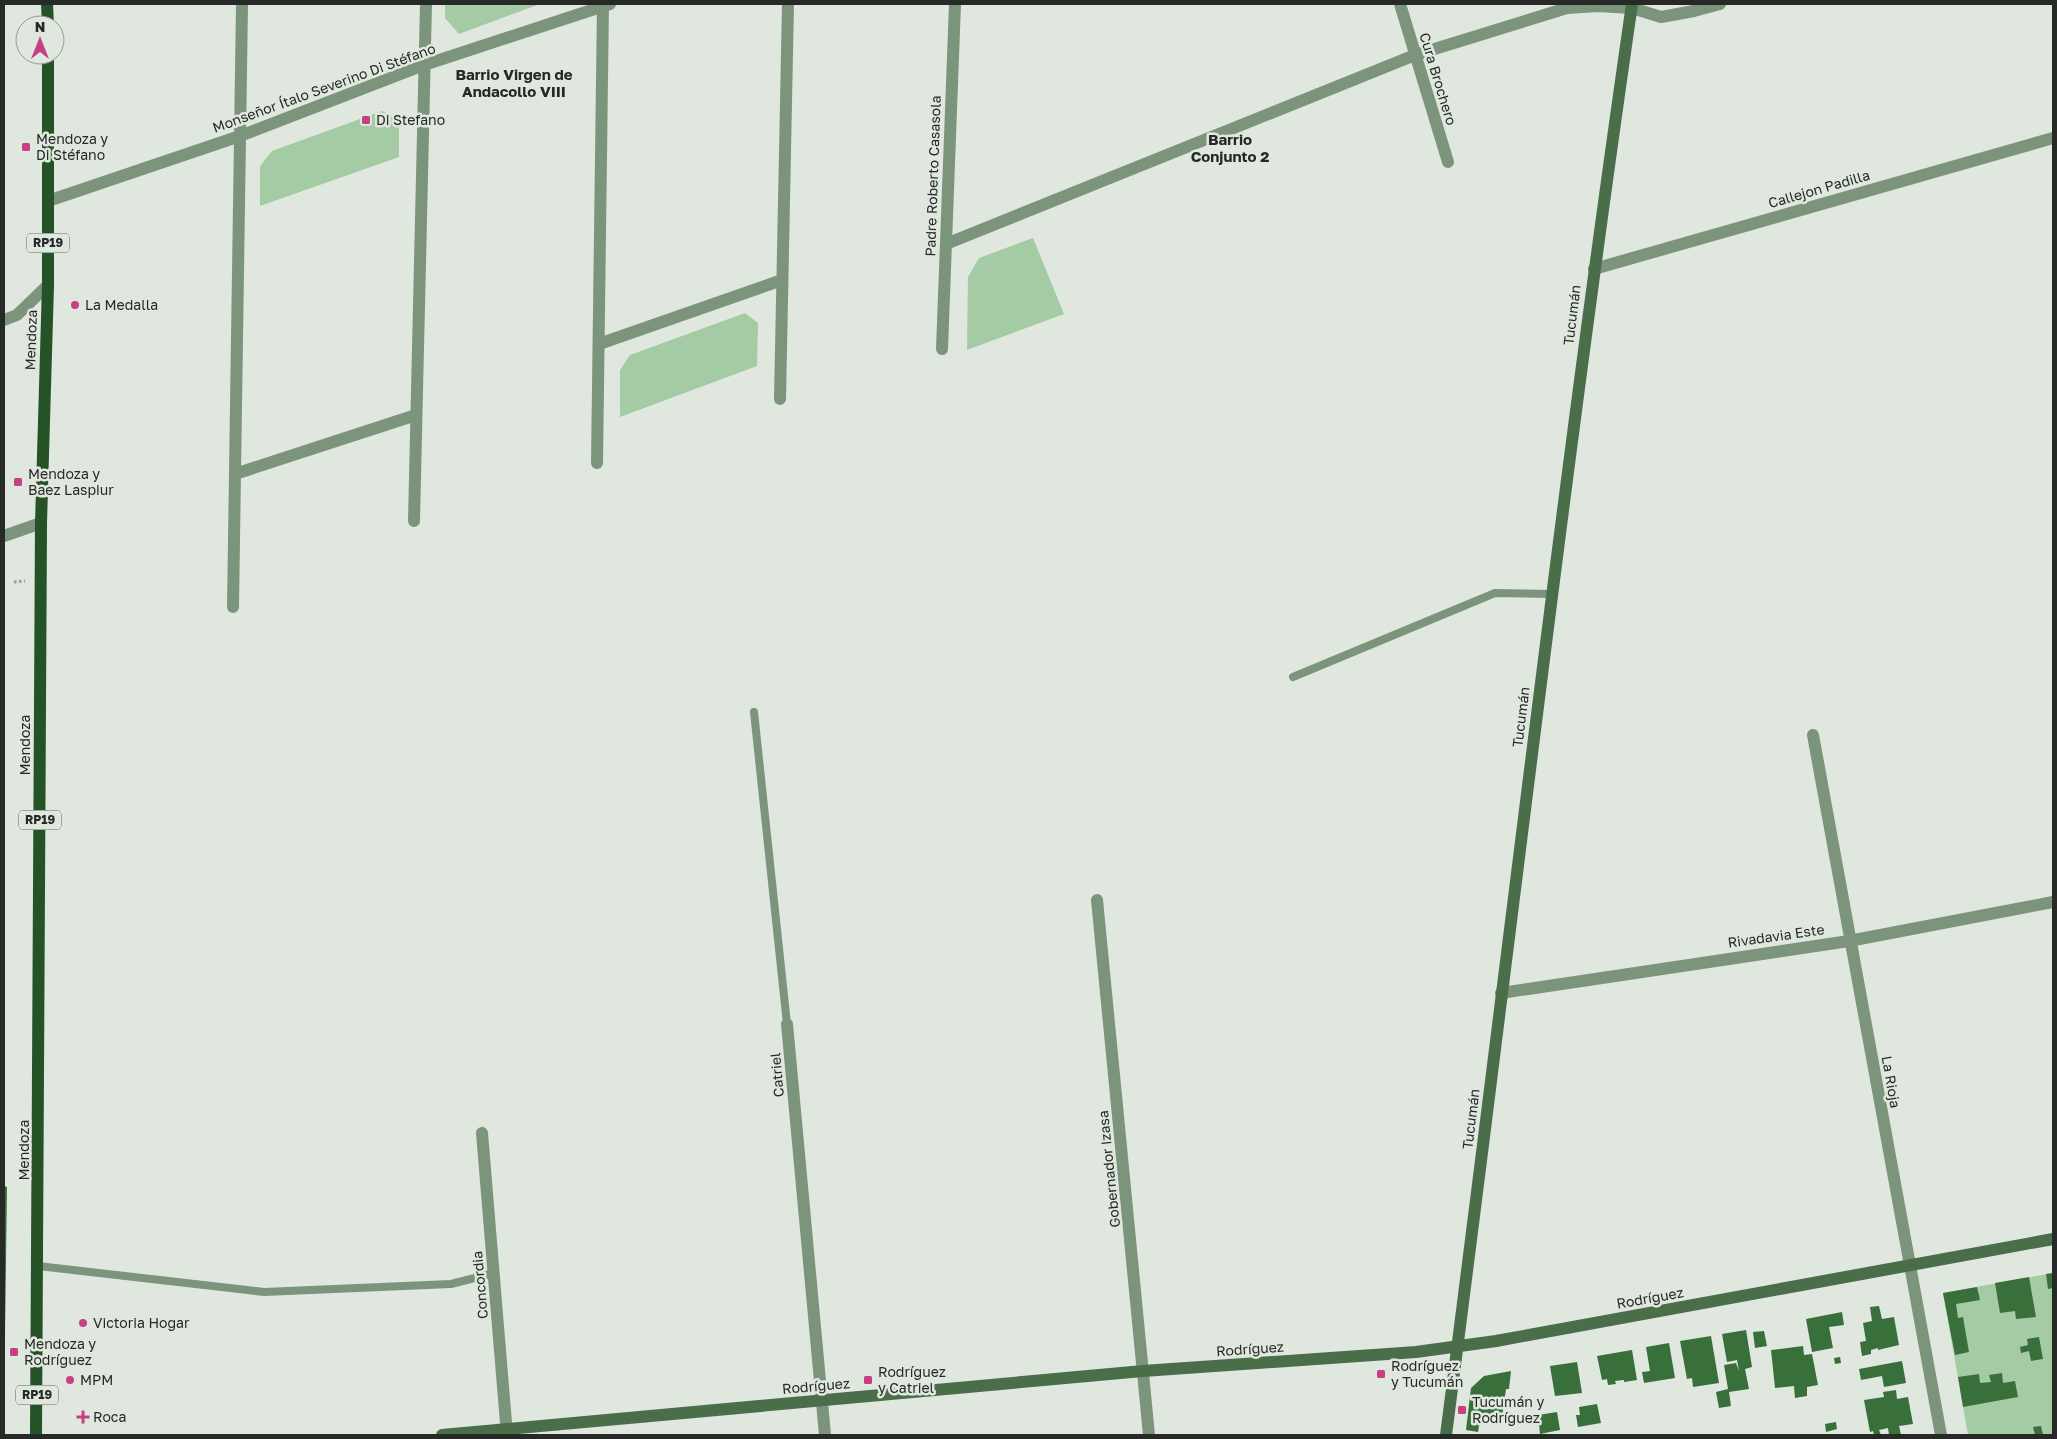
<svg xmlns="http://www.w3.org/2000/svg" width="2057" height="1439" font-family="'Golos Text',sans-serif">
  <rect width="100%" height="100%" fill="#dfe7df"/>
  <path fill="#a4cba3" d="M445,4H540L459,34L445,18Z
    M382,111L399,120V157L260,206V166L272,151Z
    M1033,238L1064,314L967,350L968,277L979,258Z
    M745,313L758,323L757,366L620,417V370L630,355Z
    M2053,1273V1435H1968L1943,1293Z"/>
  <path fill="#386f3a" d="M4,1186L7,1187L5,1335H4Z
    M2053,1273V1288L2048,1289L2046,1274Z
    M2029,1277L2036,1317L2016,1319L2015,1311L2000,1313L1995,1283Z
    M1977,1287L1980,1300L1956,1304L1958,1318L1963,1317L1969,1352L1955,1355L1943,1293Z
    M1879,1306L1882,1319L1894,1317L1899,1345L1878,1350V1348L1871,1350V1354L1862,1356L1860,1342L1866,1341L1863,1323L1872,1321L1870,1307Z
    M1842,1312L1844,1325L1829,1327L1833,1348L1812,1352L1806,1319Z
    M1746,1330L1752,1367L1745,1369L1749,1389L1729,1392L1731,1406L1719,1408L1716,1392L1728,1389L1724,1365L1736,1363L1739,1371L1737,1360L1727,1362L1722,1334Z
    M1764,1331L1767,1346L1755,1348L1753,1332Z
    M1711,1336L1719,1383L1693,1387L1692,1378L1687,1379L1680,1341Z
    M2039,1337L2043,1359L2031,1361L2029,1351L2021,1353L2020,1347L2028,1345L2027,1339Z
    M1669,1343L1675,1378L1644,1383L1642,1372L1650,1371L1646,1347Z
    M1803,1346L1804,1355L1812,1354L1818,1385L1807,1387V1396L1795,1398L1794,1386L1775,1388L1771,1350Z
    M1632,1350L1637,1380L1624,1382V1380L1615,1381L1616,1384L1608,1385L1607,1379L1602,1380L1597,1356Z
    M1840,1357L1841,1363L1835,1364L1834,1358Z
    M1902,1361L1906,1383L1884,1387L1882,1376L1861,1380L1859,1369Z
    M1577,1362L1582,1393L1555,1396L1550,1366Z
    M1511,1371L1509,1389H1506L1502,1417L1481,1413L1478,1432L1466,1430L1471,1388L1484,1376Z
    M2002,1373L2003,1383L2015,1381L2018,1397L1963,1407L1958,1377L1979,1374L1980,1383L1991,1382L1989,1375Z
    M1896,1390L1897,1399L1908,1397L1913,1424L1899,1426L1901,1435H1889L1888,1428L1879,1430L1881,1435H1874L1873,1431L1870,1432L1864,1400L1884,1397L1883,1392Z
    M1597,1404L1601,1423L1578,1427L1576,1415H1580L1579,1407Z
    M1557,1412L1560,1430L1540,1434L1538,1415Z
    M1836,1422L1837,1429L1826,1432L1825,1424Z
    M2041,1426L2043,1435H2035L2033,1427Z"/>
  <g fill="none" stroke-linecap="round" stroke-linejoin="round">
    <path stroke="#979d97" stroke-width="3" stroke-dasharray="2.5 2.5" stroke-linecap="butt" d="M14,582L25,581"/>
    <path stroke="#7c947c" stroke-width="8" d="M1293,677L1495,593L1551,594
      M754,712L787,1024
      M38,1266L264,1292L451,1284L494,1273"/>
    <path stroke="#7c947c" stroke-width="12" d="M1400,4L1448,162
      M48,201L240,136L424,65L610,4
      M946,244L1415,55L1567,8L1598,6L1632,8L1661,17L1694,11L1720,4
      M1594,269L2053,138
      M4,320L17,315L48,285
      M599,344L782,280
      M942,349L955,4
      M780,399L788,4
      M597,463L603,4
      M235,474L416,415
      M414,521L426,4
      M4,536L41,523
      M233,607L242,4
      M1813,735L1941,1435
      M1097,900L1149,1435
      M1501,993L1849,941L2053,902
      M787,1024L825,1435
      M482,1133L507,1435"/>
    <path stroke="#4a6e4a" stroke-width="12" d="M442,1435L1143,1371L1416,1352L1496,1341L2053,1239
      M1446,1435C1508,958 1563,480 1632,4"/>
    <path stroke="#255227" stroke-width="12" d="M47,4L48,25
      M36,1435L41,523L48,285V55"/>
  </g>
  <g fill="#c74182" stroke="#dfe7df" stroke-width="2">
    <rect x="361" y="115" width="10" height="10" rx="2.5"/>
    <rect x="21" y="142" width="10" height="10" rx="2.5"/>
    <circle cx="75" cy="305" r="5"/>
    <rect x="13" y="477" width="10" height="10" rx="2.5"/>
    <circle cx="83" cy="1323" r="5"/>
    <rect x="9" y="1347" width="10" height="10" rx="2.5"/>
    <rect x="1376" y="1369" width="10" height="10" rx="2.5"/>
    <circle cx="70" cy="1380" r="5"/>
    <rect x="863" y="1375" width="10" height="10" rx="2.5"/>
    <rect x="1457" y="1405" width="10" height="10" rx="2.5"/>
    <path d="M80.5 1409.5h5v5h5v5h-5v5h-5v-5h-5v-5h5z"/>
  </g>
  <g text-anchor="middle" stroke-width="5" stroke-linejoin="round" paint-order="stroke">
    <g fill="#dfe7df" stroke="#5e625e" stroke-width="1">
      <rect x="27" y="233.5" width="42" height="19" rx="4"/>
      <rect x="19" y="810.5" width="42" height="19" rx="4"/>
      <rect x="16" y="1385.5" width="42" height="19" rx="4"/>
    </g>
    <g font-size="12" font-weight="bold" fill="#262926">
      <text x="48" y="247">RP19</text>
      <text x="40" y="824">RP19</text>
      <text x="37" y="1399">RP19</text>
    </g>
    <g font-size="14" fill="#262926" stroke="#dfe7df">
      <text transform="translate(1438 79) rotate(73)" y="5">Cura Brochero</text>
      <text transform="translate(324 88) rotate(-20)" y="5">Monseñor Ítalo Severino Di Stéfano</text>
      <text transform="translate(933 176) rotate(-88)" y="5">Padre Roberto Casasola</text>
      <text transform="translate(1819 189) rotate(-16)" y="5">Callejon Padilla</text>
      <text transform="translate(1572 315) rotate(-83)" y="5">Tucumán</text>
      <text transform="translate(31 340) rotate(-88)" y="5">Mendoza</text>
      <text transform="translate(1521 717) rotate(-83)" y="5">Tucumán</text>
      <text transform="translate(25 745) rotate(-90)" y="5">Mendoza</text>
      <text transform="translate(1776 936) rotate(-8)" y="5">Rivadavia Este</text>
      <text transform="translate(777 1075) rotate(-95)" y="5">Catriel</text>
      <text transform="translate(1891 1082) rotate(80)" y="5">La Rioja</text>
      <text transform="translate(1471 1119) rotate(-83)" y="5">Tucumán</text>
      <text transform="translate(24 1150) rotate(-90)" y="5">Mendoza</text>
      <text transform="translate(1109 1169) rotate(-96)" y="5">Gobernador Izasa</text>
      <text transform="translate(480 1285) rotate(-95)" y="5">Concordia</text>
      <text transform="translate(1650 1298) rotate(-10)" y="5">Rodríguez</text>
      <text transform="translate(1250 1349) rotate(-4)" y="5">Rodríguez</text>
      <text transform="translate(816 1386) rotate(-5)" y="5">Rodríguez</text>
    </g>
    <g font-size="14" fill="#262926" stroke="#dfe7df" text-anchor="start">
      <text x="376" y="125">Di Stefano</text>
      <text x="36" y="144">Mendoza y<tspan x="36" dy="16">Di Stéfano</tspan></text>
      <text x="85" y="310">La Medalla</text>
      <text x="28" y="479">Mendoza y<tspan x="28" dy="16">Baez Laspiur</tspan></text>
      <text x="93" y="1328">Victoria Hogar</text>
      <text x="24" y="1349">Mendoza y<tspan x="24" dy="16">Rodríguez</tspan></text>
      <text x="1391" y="1371">Rodríguez<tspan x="1391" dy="16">y Tucumán</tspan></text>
      <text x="878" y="1377">Rodríguez<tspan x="878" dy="16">y Catriel</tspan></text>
      <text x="80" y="1385">MPM</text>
      <text x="1472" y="1407">Tucumán y<tspan x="1472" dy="16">Rodríguez</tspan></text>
      <text x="93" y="1422">Roca</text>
    </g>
    <g font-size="15" font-weight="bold" fill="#262926" stroke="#dfe7df">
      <text x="514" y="80">Barrio Virgen de<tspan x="514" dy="17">Andacollo VIII</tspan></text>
      <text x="1230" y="145">Barrio<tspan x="1230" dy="17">Conjunto 2</tspan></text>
    </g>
  </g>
  <rect width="2057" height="1439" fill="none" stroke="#262926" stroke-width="10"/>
  <g transform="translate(40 40)"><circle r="24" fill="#dfe7df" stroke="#959b95"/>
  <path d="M0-4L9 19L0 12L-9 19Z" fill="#c74182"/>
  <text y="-8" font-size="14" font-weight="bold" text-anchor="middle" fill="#262926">N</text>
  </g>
</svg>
